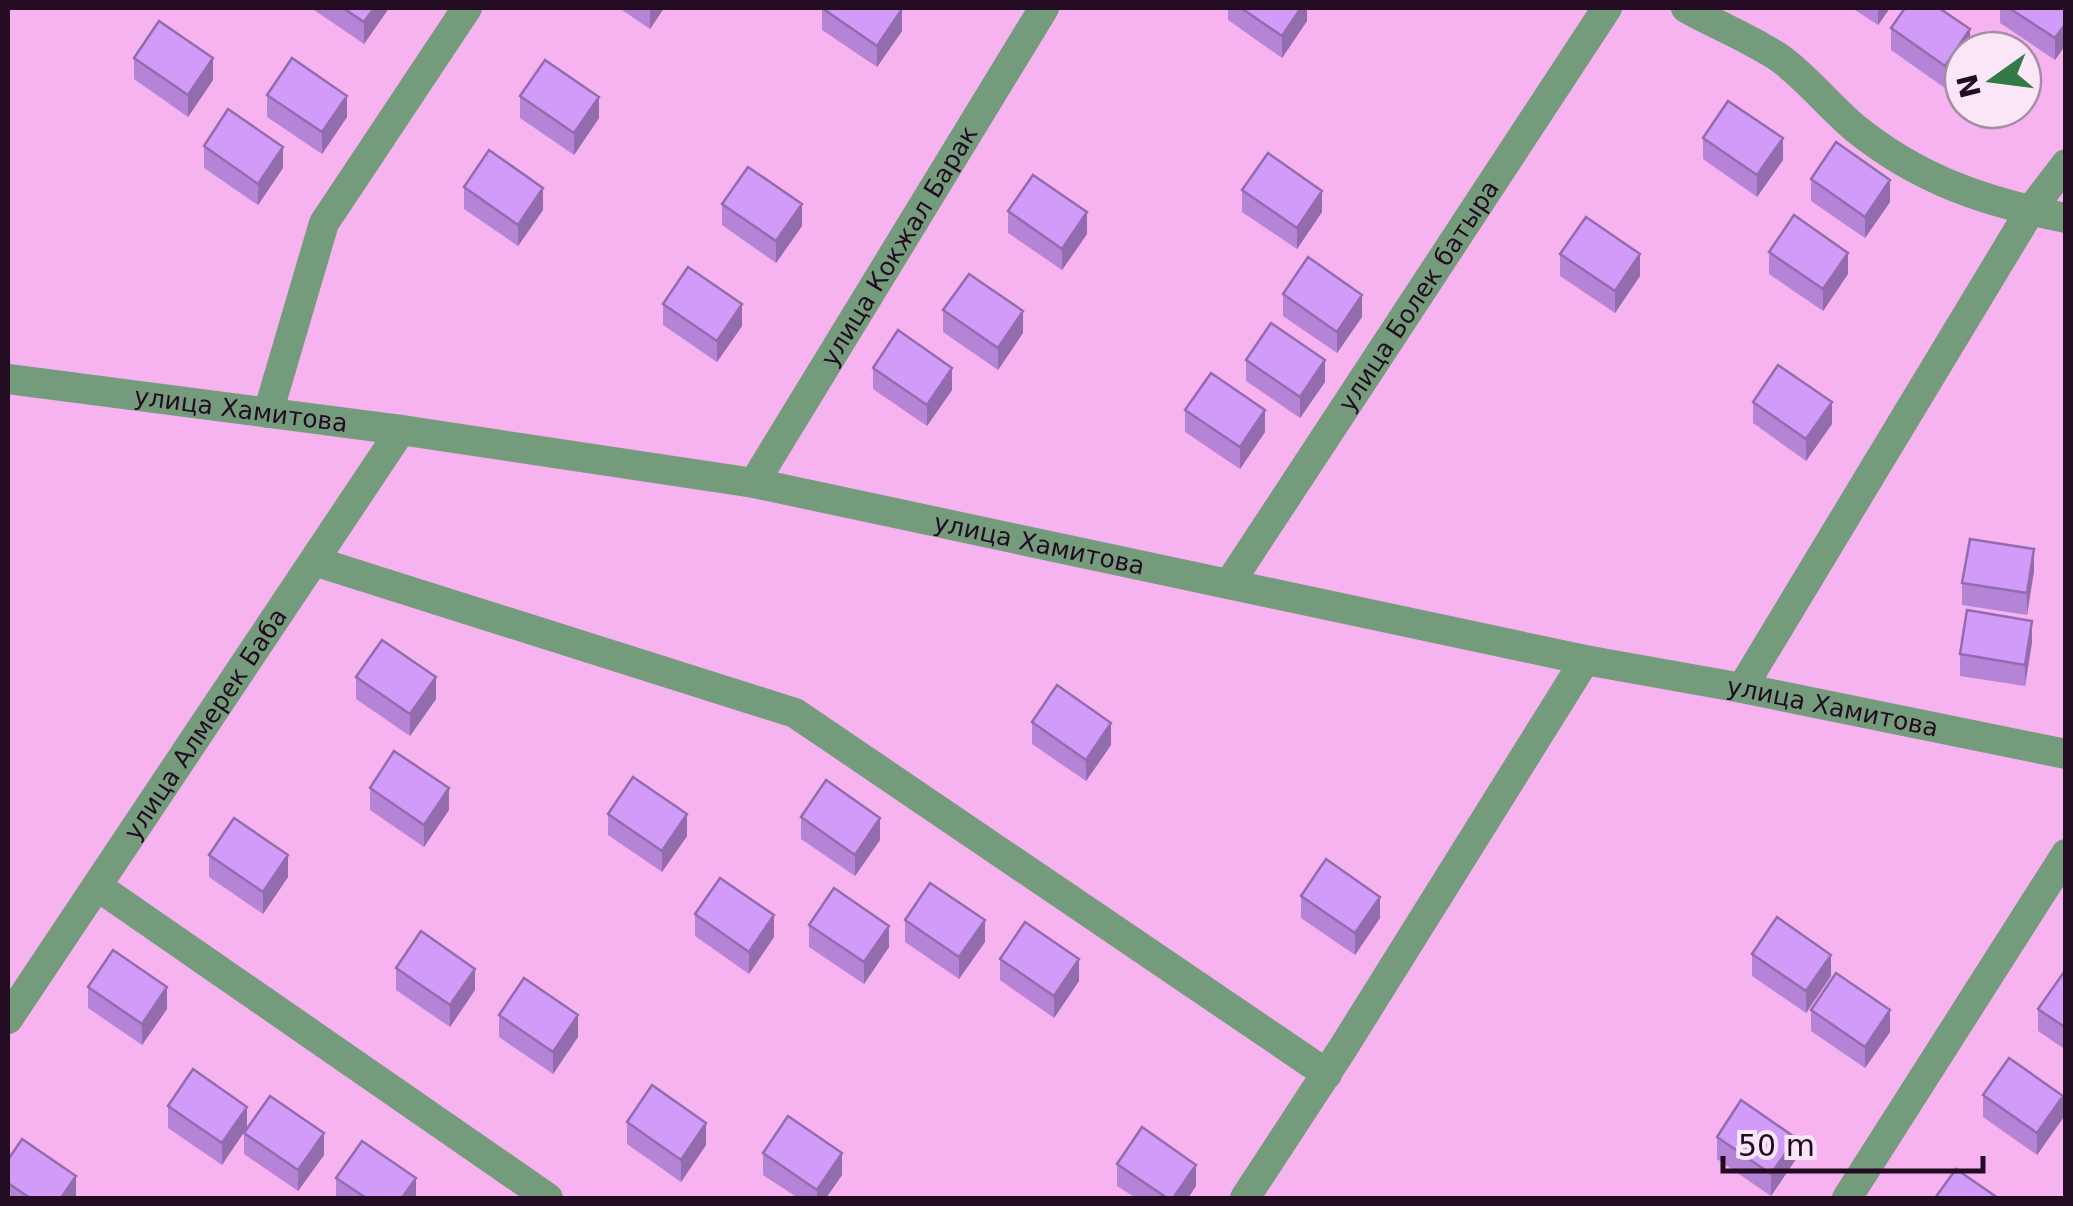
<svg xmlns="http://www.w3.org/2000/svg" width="2073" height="1206" font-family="'DejaVu Sans',sans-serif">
  <rect width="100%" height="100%" fill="#f6b3ef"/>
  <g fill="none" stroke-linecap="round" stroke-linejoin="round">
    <g stroke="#749c7c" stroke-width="30">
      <path d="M1686,8C1716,25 1752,39 1781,59C1808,79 1829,106 1855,128C1919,180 1985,202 2066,218"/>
      <path id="s1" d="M8,379L401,430L754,483L1585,660L1742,688L2066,754"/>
      <path d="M268,413L324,223L467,8"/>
      <path id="s2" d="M754,483L1044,8"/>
      <path d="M314,561L795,713L1327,1074"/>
      <path id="s3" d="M1229,584L1607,8"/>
      <path d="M1742,688L2030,211L2066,164"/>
      <path d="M97,886L548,1198"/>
      <path id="s4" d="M8,1019L401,430"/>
      <path d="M1245,1198L1343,1048L1585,660"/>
      <path d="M1847,1198L2066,854"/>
    </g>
  </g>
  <path fill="#b584d6" d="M311,8H389L364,44Z
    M619,8H664L650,29Z
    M822,8L902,31L877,67L822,30Z
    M1228,8H1307V21L1282,58L1228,20Z
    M1852,8H1890L1878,25Z
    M2000,8H2066V44L2055,60L2000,23Z
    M1891,28L1970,50L1945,88L1891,50Z
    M134,58L213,80L188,117L134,79Z
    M267,95L347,117L322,154L267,117Z
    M520,96L599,118L574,155L520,118Z
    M1703,138L1783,160L1757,197L1703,159Z
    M204,146L283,168L258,205L204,168Z
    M1811,179L1890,202L1865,238L1811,201Z
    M464,187L543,210L518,246L464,209Z
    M1242,190L1322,212L1297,249L1242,212Z
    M722,204L802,226L776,263L722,225Z
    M1008,211L1087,234L1062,270L1008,233Z
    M1769,252L1848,274L1823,311L1769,274Z
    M1560,254L1640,276L1615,313L1560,276Z
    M1283,294L1362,317L1337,353L1283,316Z
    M663,304L742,326L717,362L663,325Z
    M943,310L1023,333L998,370L943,332Z
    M1246,360L1325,382L1300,418L1246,381Z
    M873,368L952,390L927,426L873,389Z
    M1753,402L1832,424L1806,461L1753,423Z
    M1185,410L1265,432L1240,469L1185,432Z
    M2034,571L2027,615L1962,605V583Z
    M2032,642L2025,686L1960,676V654Z
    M356,677L436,699L410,736L356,699Z
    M1032,722L1111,745L1086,781L1032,744Z
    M370,788L449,810L424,847L370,810Z
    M608,814L687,836L662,872L608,835Z
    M801,817L880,840L855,876L801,839Z
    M209,855L288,877L263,914L209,877Z
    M1301,896L1380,918L1355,955L1301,918Z
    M695,914L774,937L749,974L695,936Z
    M905,920L985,942L959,979L905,942Z
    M809,925L889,947L864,984L809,947Z
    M1752,954L1831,976L1806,1013L1752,976Z
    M1000,959L1079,981L1054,1018L1000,980Z
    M396,968L475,990L450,1027L396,990Z
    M2066,973V1050L2038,1031V1009Z
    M88,987L167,1009L142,1045L88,1008Z
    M1811,1010L1890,1032L1865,1068L1811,1031Z
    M499,1015L578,1037L553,1074L499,1037Z
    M1983,1095L2063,1118L2037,1155L1983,1117Z
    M168,1106L247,1107L222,1165L168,1128Z
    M627,1122L706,1145L681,1182L627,1144Z
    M244,1133L324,1155L298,1191L244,1154Z
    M1717,1137L1796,1159L1771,1196L1717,1159Z
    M763,1153L842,1175L826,1198H798L763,1175Z
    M8,1160L76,1198H8Z
    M1117,1164L1196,1186L1188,1198H1136L1117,1186Z
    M336,1178L416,1198H336Z"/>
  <path fill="#936cae" d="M374,8H389L364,44V22Z
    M650,8H664L650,29Z
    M1301,8H1307V21L1282,58V36Z
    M1878,8H1890L1878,25Z
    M902,9V31L877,67V46Z
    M2066,23V44L2055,60V38Z
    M1970,29V50H1963V62L1945,88V66Z
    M213,58V80L188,117V95Z
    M347,96V117L322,154V132Z
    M599,97V118L574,155V133Z
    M1783,138V160L1757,197V175Z
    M283,147V168L258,205V184Z
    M1890,180V202L1865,238V217Z
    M543,188V210L518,246V225Z
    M1322,191V212L1297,249V228Z
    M802,204V226L776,263V241Z
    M1087,212V234L1062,270V249Z
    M1848,253V274L1823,311V289Z
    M1640,254V276L1615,313V291Z
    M1362,295V317L1337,353V332Z
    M742,304V326L717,362V341Z
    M1023,311V333L998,370V348Z
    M1325,360V382L1300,418V397Z
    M952,368V390L927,426V405Z
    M1832,402V424L1806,461V439Z
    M1265,410V432L1240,469V447Z
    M2034,549V571L2027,615V593Z
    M2032,621V642L2025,686V665Z
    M436,677V699L410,736V714Z
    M1111,723V745L1086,781V760Z
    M449,788V810L424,847V825Z
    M687,814V836L662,872V851Z
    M880,818V840L855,876V855Z
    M288,855V877L263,914V892Z
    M1380,897V918L1355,955V933Z
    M774,915V937L749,974V952Z
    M985,920V942L959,979V957Z
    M889,926V947L864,984V962Z
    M1831,955V976L1806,1013V991Z
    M1079,959V981L1054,1018V996Z
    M475,969V990L450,1027V1005Z
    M167,987V1009L142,1045V1024Z
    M1890,1010V1032L1865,1068V1047Z
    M578,1015V1037L553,1074V1052Z
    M2063,1096V1118L2037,1155V1133Z
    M247,1107V1128L222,1165V1143Z
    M706,1123V1145L681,1182V1160Z
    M324,1133V1155L298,1191V1170Z
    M1796,1138V1159L1771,1196V1174Z
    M842,1153V1175L826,1198H817V1190Z
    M1196,1165V1186L1188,1198H1173Z
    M76,1176V1198H61Z
    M416,1178V1198H402Z"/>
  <path fill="#d29af9" stroke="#936cae" stroke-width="2.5" d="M343,8H374L364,22Z
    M822,8H900L902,9L877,46Z
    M1241,8H1301L1282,36Z
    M1905,8H1939L1970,29L1945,66L1891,28Z
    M2009,8H2066V23L2055,38Z
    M159,21L213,58L188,95L134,58Z
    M292,58L347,96L322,132L267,95Z
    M545,60L599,97L574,133L520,96Z
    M1728,101L1783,138L1757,175L1703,138Z
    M228,109L283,147L258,184L204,146Z
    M1836,142L1890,180L1865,217L1811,179Z
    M489,150L543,188L518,225L464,187Z
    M1268,153L1322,191L1297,228L1242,190Z
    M748,167L802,204L776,241L722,204Z
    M1033,175L1087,212L1062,249L1008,211Z
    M1794,215L1848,253L1823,289L1769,252Z
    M1586,217L1640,254L1615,291L1560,254Z
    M1308,257L1362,295L1337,332L1283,294Z
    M688,267L742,304L717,341L663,304Z
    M969,274L1023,311L998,348L943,310Z
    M1271,323L1325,360L1300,397L1246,360Z
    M898,330L952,368L927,405L873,368Z
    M1778,365L1832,402L1806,439L1753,402Z
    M1211,373L1265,410L1240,447L1185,410Z
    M1970,539L2034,549L2027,593L1962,583Z
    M1967,610L2032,621L2025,665L1960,654Z
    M382,640L436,677L410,714L356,677Z
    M1057,685L1111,723L1086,760L1032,722Z
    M394,751L449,788L424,825L370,788Z
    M633,777L687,814L662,851L608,814Z
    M826,780L880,818L855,855L801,817Z
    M234,818L288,855L263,892L209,855Z
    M1326,859L1380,897L1355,933L1301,896Z
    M720,878L774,915L749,952L695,914Z
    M930,883L985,920L959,957L905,920Z
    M834,888L889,926L864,962L809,925Z
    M1777,917L1831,955L1806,991L1752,954Z
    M1025,922L1079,959L1054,996L1000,959Z
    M421,931L475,969L450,1005L396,968Z
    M113,950L167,987L142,1024L88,987Z
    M2064,972L2066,973V1028L2038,1009Z
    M1836,973L1890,1010L1865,1047L1811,1010Z
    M524,978L578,1015L553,1052L499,1015Z
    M2009,1058L2063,1096L2037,1133L1983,1095Z
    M193,1069L247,1107L222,1143L168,1106Z
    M652,1085L706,1123L681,1160L627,1122Z
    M270,1096L324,1133L298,1170L244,1133Z
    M1741,1100L1796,1138L1771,1174L1717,1137Z
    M788,1116L842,1153L817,1190L763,1153Z
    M1142,1127L1196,1165L1173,1198H1167L1117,1164Z
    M22,1139L76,1176L61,1198H30L8,1183V1160Z
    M362,1141L416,1178L402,1198H366L336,1178Z
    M1956,1169L1998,1198H1935Z"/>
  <g text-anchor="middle" stroke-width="8" stroke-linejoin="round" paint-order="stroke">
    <g font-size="25" fill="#230b22" stroke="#fbe6f8">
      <text dy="9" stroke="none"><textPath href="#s2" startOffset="278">улица Кокжал Барак</textPath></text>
      <text dy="9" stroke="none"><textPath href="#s3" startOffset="345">улица Болек батыра</textPath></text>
      <text dy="9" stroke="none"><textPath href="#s1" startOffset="235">улица Хамитова</textPath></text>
      <text dy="9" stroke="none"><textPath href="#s1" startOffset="1045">улица Хамитова</textPath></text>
      <text dy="9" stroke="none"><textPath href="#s1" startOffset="1855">улица Хамитова</textPath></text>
      <text dy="9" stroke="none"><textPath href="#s4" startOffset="355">улица Алмерек Баба</textPath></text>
    </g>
  </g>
  <rect width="2073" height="1206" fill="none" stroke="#230b22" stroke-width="20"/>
  <g transform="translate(1993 80) rotate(256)"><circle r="48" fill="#fbe6f8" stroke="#a58ea2" stroke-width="2.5"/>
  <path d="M0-8L18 38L0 25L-18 38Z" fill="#327a46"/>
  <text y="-15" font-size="28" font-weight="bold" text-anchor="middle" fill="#230b22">N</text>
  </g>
  <path d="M1723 1156v15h260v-15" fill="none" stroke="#230b22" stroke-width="5"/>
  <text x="1738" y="1156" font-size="30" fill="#230b22" stroke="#fbe6f8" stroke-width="8" paint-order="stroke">50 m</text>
</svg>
